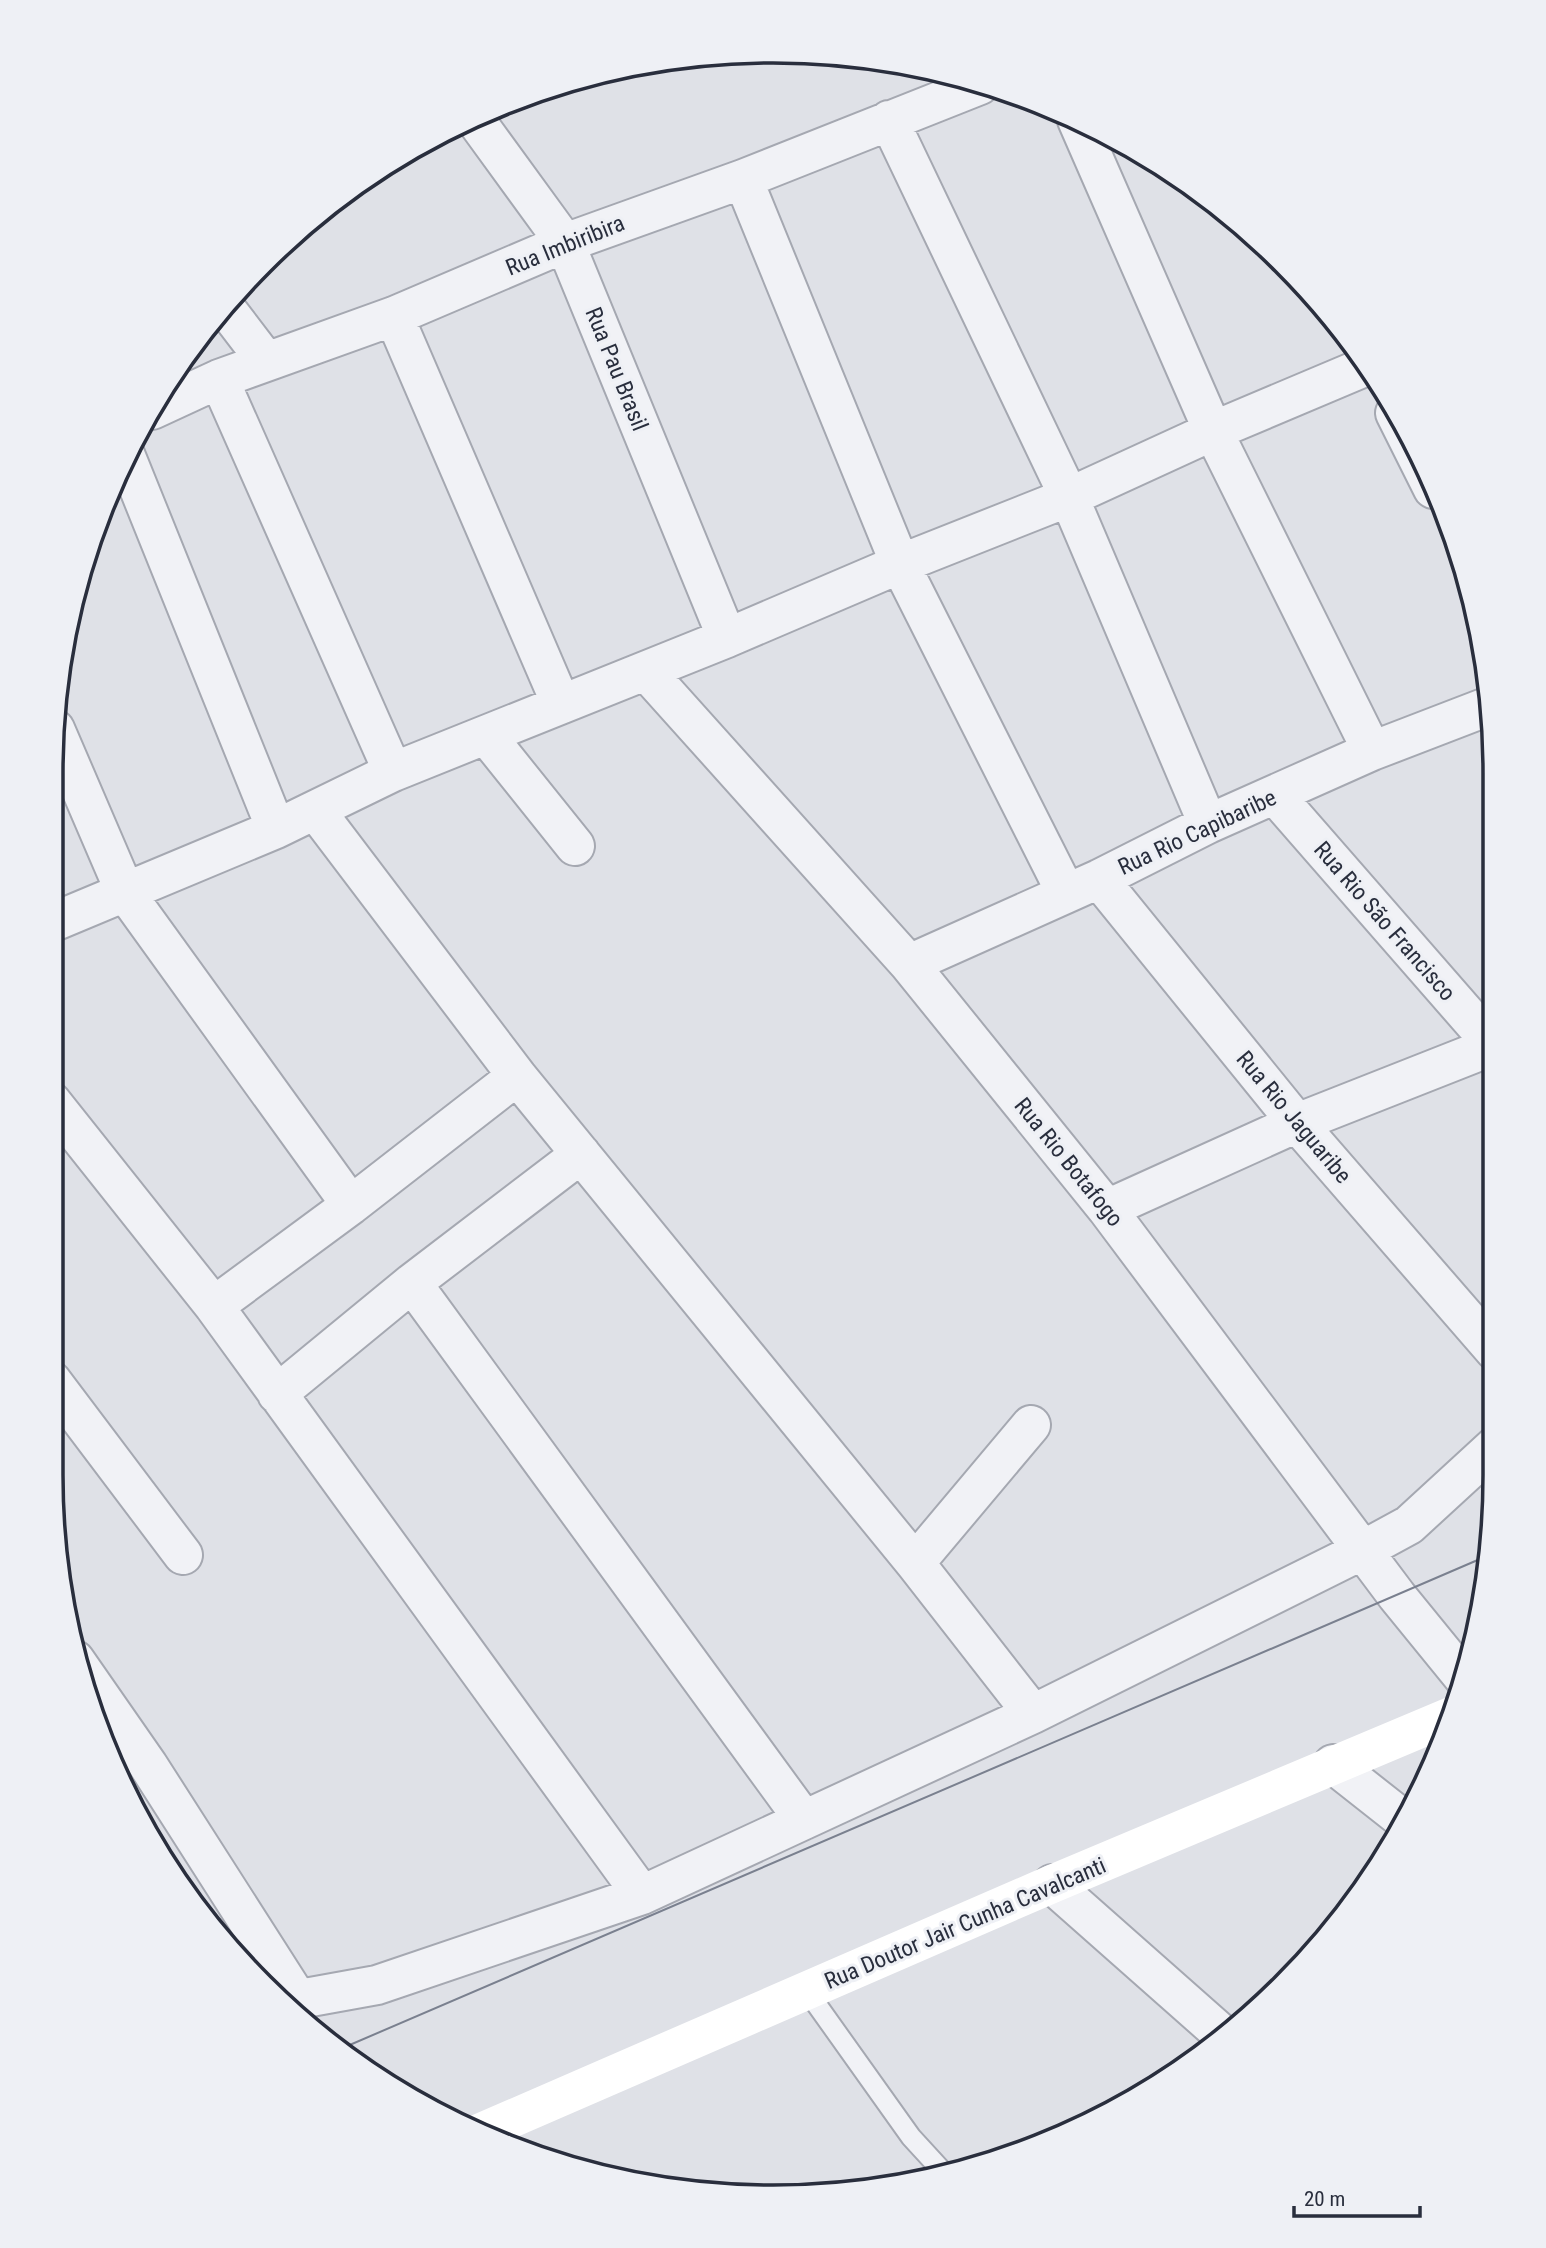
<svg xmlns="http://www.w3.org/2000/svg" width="1546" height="2248" font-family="'Roboto Condensed',sans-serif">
  <rect width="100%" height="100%" fill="#dfe1e7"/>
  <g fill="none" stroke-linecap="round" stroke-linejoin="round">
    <g stroke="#a5a8b1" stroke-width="23">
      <path id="lane" d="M807,1991L911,2137L944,2173"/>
    </g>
    <g stroke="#a5a8b1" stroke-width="42">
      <path id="street" d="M474,118L565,243L727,638
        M889,120L1069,497L1208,824
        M1077,120L1213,431L1372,751
        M743,179L900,564L1066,893
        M224,306L266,361
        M394,316L561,704
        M219,379L393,772
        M152,410L219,379L394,316L565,243L743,179L980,85
        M1395,413L1433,489
        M125,454L276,829
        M646,671L909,964L1107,1209L1397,1596L1463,1677
        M55,729L125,892L351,1205
        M486,735L575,846
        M1275,795L1495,1047
        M316,811L517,1076L915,1563L1033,1714
        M1099,879L1297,1123L1495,1351
        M51,923L276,829L393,772L727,638L900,564L1069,497L1213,431L1367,366
        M909,964L1099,879L1208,824L1372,751L1489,706
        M51,1101L214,1306L642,1895
        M1107,1209L1297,1123L1495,1045
        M412,1283L804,1820
        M214,1306L351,1205L517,1076
        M51,1380L183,1555
        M277,1394L412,1283L581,1154
        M915,1563L1031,1425
        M75,1660L148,1765L297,1998
        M1333,1764L1404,1820
        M1052,1884L1225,2037
        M283,2002L377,1985L642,1895L1033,1714L1363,1550L1409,1525L1495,1446"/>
    </g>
    <use href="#lane" stroke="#f1f2f6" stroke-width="19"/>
    <use href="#street" stroke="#f1f2f6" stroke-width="38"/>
    <path stroke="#fff" stroke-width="38" d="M479,2133L1052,1884L1451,1716"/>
    <path stroke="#7a808f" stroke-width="2" d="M338,2050L1487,1556"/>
  </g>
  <g text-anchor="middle" stroke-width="6" stroke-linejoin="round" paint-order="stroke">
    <g font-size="23" fill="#292e3d" stroke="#eef0f5">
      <text transform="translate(565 245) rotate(-22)" y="8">Rua Imbiribira</text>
      <text transform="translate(617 369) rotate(68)" y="8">Rua Pau Brasil</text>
      <text transform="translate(1197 832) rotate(-25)" y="8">Rua Rio Capibaribe</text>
      <text transform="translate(1385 921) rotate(49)" y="8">Rua Rio São Francisco</text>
      <text transform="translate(1294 1117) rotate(50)" y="8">Rua Rio Jaguaribe</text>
      <text transform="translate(1069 1162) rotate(51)" y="8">Rua Rio Botafogo</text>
      <text transform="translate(965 1923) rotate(-23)" y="8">Rua Doutor Jair Cunha Cavalcanti</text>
    </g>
  </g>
  <path d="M0 0H1546V2248H0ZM773 63H773A710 710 0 0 1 1483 773V1475A710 710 0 0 1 773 2185H773A710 710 0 0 1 63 1475V773A710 710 0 0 1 773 63Z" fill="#eef0f5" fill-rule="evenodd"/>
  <path fill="none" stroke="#292e3d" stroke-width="3.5" d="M773 63H773A710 710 0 0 1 1483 773V1475A710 710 0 0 1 773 2185H773A710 710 0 0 1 63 1475V773A710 710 0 0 1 773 63Z"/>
  <path d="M1294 2206v10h126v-10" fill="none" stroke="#292e3d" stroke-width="3.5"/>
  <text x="1304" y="2206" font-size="21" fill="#292e3d" stroke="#eef0f5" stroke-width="5" paint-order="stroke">20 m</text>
</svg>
